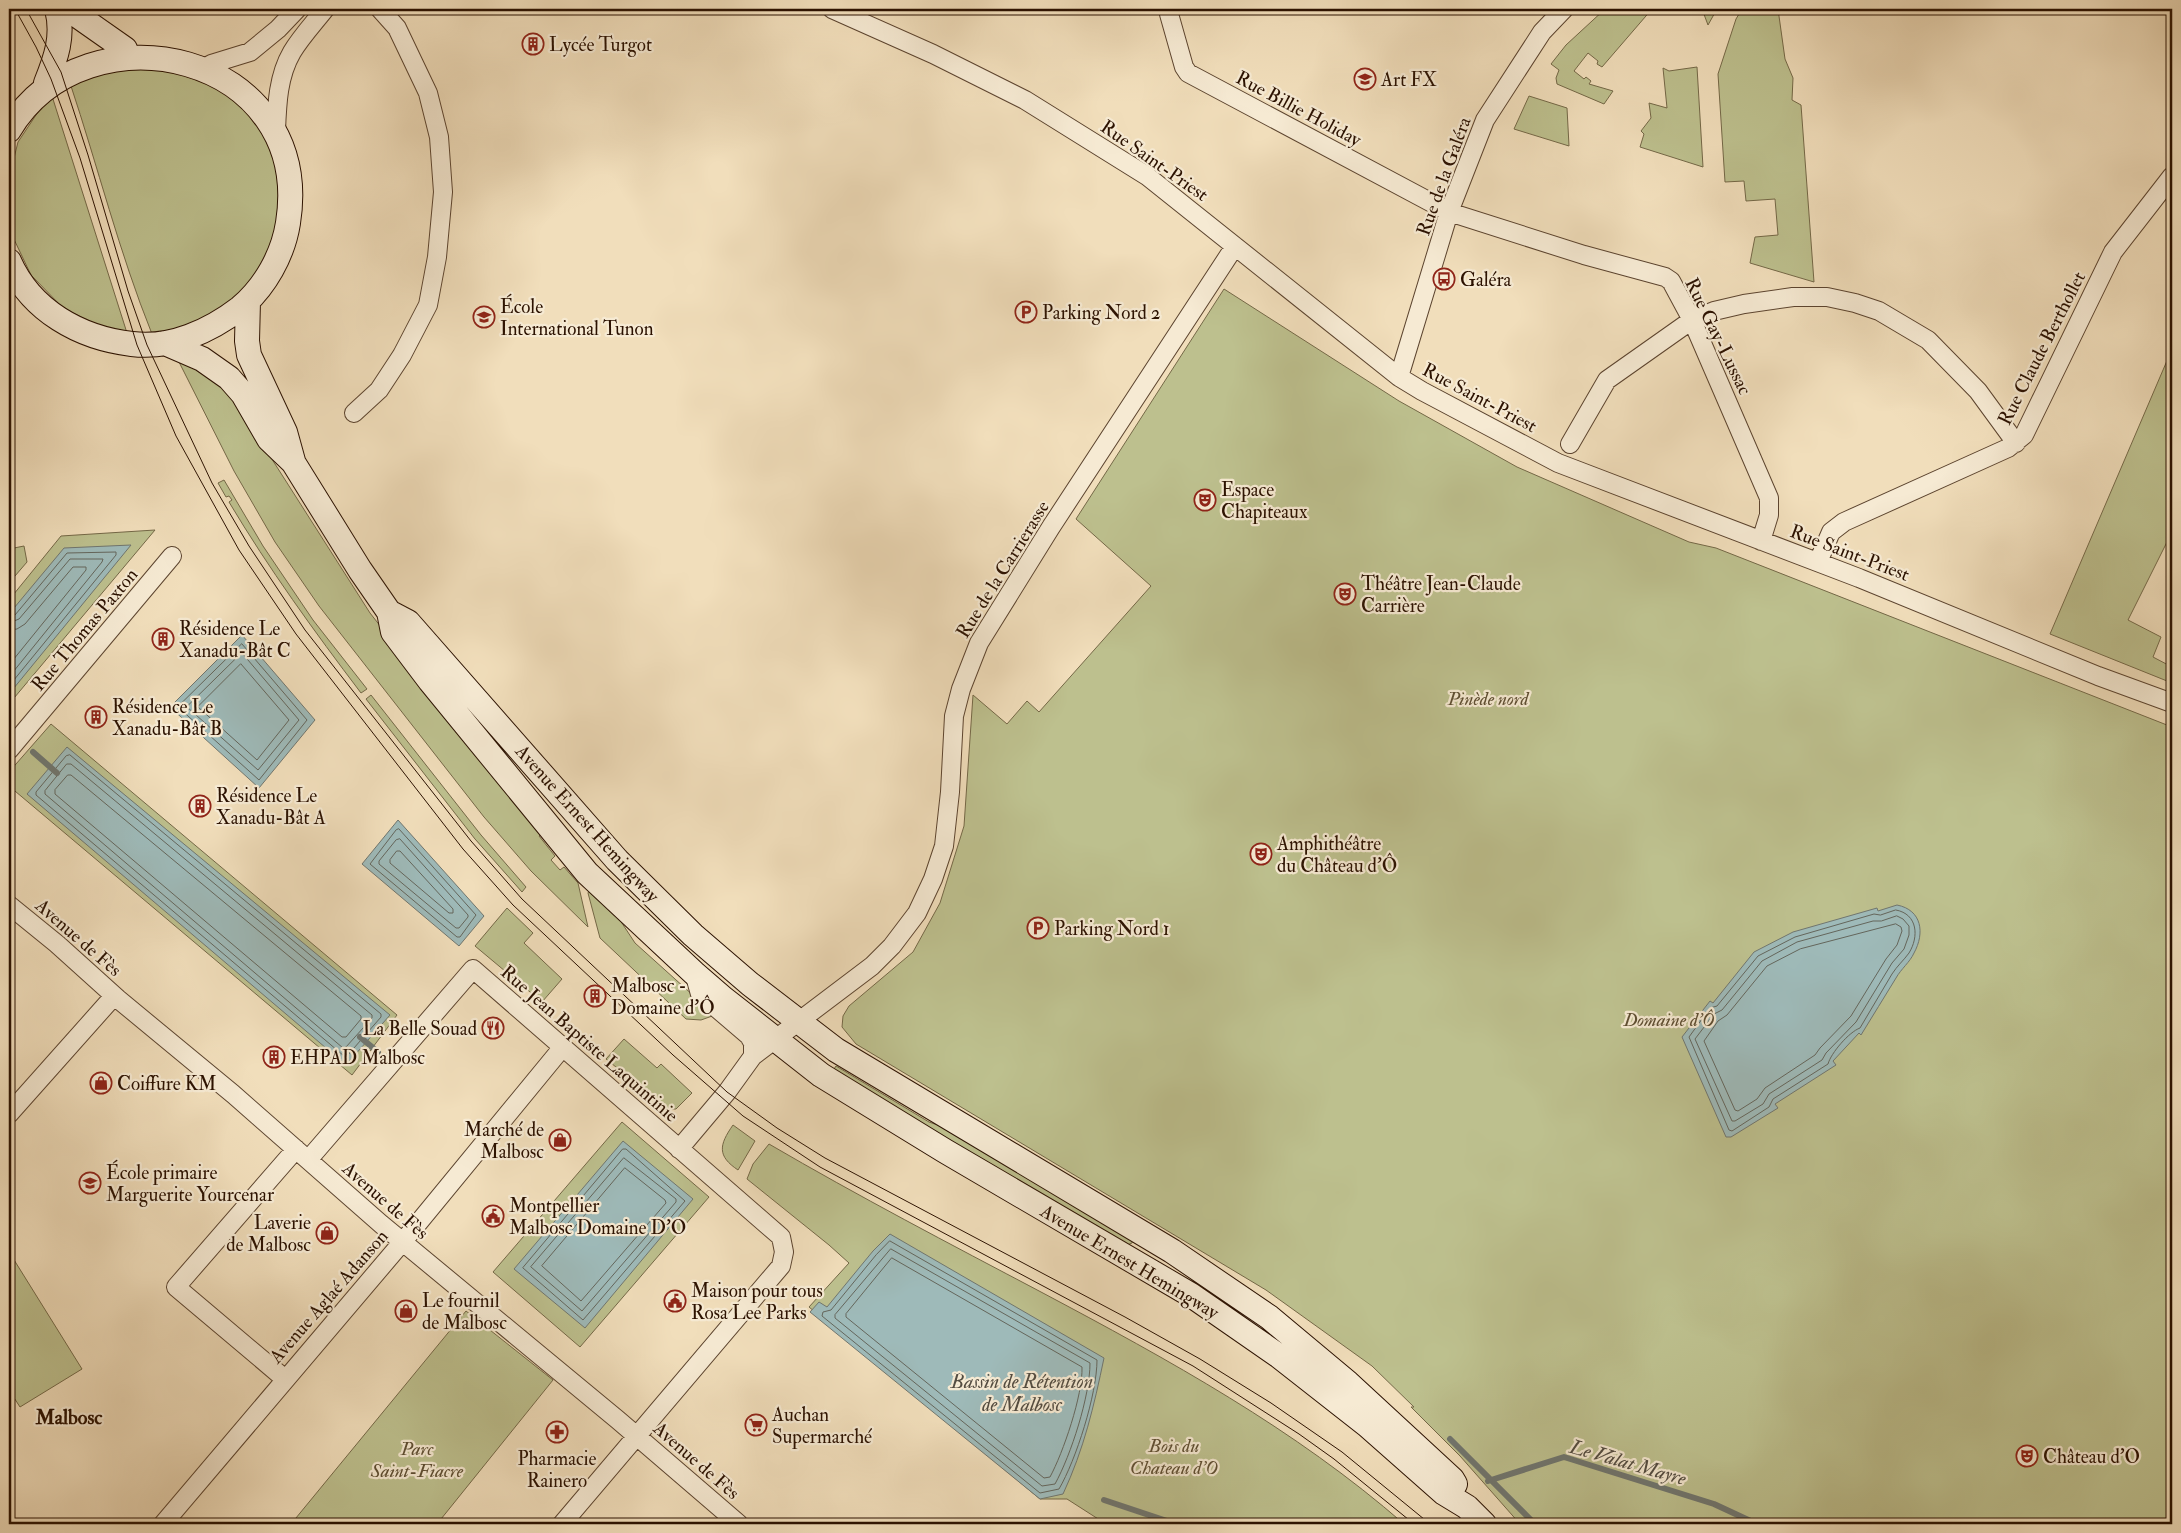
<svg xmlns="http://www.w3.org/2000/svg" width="2181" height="1533" font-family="'IM FELL Double Pica',serif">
  <rect width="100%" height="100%" fill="#f1debb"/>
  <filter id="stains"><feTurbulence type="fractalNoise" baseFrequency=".004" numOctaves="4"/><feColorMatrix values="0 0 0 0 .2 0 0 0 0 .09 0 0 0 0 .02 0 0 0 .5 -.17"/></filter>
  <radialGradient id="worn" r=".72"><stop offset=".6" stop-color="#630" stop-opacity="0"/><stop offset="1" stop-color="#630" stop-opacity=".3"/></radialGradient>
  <path fill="#bdc08e" stroke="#746847" d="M1605,9H1652L1602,67L1597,64L1598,61L1588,53L1574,71L1584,79L1586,77L1591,81L1589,84L1613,91L1604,104L1557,84L1556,78L1559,70L1551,64L1566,45Z
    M1702,9H1717L1708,25Z
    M1742,9H1778L1785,59L1793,78L1792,100L1801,105L1814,282L1750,263L1755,237L1778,235L1775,199L1746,201L1744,181L1725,182L1718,74L1736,19Z
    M165,62L243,102L268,138L280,181L278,225L263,266L234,300L197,324L152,334C119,252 98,167 70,83L79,76Z
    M1697,67L1703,167L1640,147L1644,134L1641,131L1651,118L1649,103L1667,108L1663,68L1669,71Z
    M52,96L127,333L105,329L63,308L31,275L11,233L9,178L18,142L44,103Z
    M1529,96L1567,108L1569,146L1514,129Z
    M1224,289L1399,401L1517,467L1689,542L1716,548L2172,727V1524H1520L1460,1456L1411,1407H1414L1372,1366L1266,1290L856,1044L842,1027L843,1016L849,1006L913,952L940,903L964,826L973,695L1007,724L1027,701L1039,712L1151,586L1076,519Z
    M2172,349V532L2128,620L2161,637L2153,657L2172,667V683L2050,634Z
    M178,360L215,376L224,384L370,613L543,833L539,836L555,856L551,860L560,870L564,867L578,883L588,927L531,871L484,817L319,606L275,542L234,471Z
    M224,480L263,546L313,620L367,689L361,693C314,631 269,569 229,502L232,500L229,496L226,497L218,483Z
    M155,530L9,704V600L61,536Z
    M24,546L27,562L9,583V549Z
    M371,695L481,835L526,887L522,892L475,839L366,699Z
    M51,724L397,1015L352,1075L9,786V772Z
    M590,888L616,914L635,943L715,1015L701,1020L686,1019L600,938L588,893Z
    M507,908L533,933L524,943L562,979L542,1002L475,946Z
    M624,1039L657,1068L661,1064L692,1093L676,1109H668L606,1059Z
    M836,1066L929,1122L946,1128L1135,1236L1132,1243L1127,1245L830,1075Z
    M622,1122L709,1197L580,1347L493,1272Z
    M733,1125L755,1141L738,1170C717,1156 719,1145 733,1125Z
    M769,1144C858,1196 950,1244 1041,1292C1169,1360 1295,1429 1404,1524H1106L1067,1499H1040L809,1307L849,1263L829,1245L747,1179L753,1164Z
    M11,1255L82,1369L20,1407L9,1390V1256Z
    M466,1311L553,1380L437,1524H291Z"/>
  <path fill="#9ebab9" stroke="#70766f" d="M131,545L9,694V614L64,548Z
    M242,635L315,720L259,788L170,707Z
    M67,747L390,1015L346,1065L27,794Z
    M398,820L484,916L459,946L362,864Z
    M1897,905C1922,910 1925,933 1914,953C1910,962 1901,969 1896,978C1884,997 1873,1016 1861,1035L1859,1033L1833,1061L1836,1065L1775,1104L1778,1108L1731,1137H1726L1682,1037L1710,1001L1713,1003L1754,952L1793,932L1877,908L1878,911Z
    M623,1141L693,1199L585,1328L514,1269Z
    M890,1234L1104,1358C1094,1406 1084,1449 1063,1494L1040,1499L810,1312L819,1302L827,1307L873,1251Z"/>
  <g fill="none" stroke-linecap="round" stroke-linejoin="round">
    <path stroke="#64665c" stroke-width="1" d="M9,617L15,615L67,553L116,552V555L9,686
      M9,623L19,619L70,559H103L102,562L9,677
      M9,630L17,629L25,624L73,567H86V570L9,665
      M242,644L307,720L259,780L178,707Z
      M242,653L299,720L258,770L187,707Z
      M241,664L289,720L257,760L198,707Z
      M70,755L381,1014V1017L347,1056H344L36,795V792L66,756Z
      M67,764H71L372,1015V1018L346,1047L343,1048L45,794V791Z
      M68,775H71L361,1016V1019L346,1037H342L55,794V790Z
      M399,829L476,915L460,937H457L370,864L396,830Z
      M400,839L468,915V917L459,928H456L379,864V861L396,840Z
      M397,851H400L453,909V913H449L390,863V860Z
      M1896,910C1918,914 1919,937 1909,953C1904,960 1897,966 1892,974C1881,992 1871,1010 1860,1028C1849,1032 1831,1053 1828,1064L1773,1099L1769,1107L1732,1131L1729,1130L1689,1037L1710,1008L1717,1006L1758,956L1795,937L1874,914L1880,915Z
      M1897,916L1903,919L1909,926V935L1904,949L1892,963L1856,1022L1826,1053L1822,1060L1769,1094L1763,1104L1735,1121H1732L1695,1039L1714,1014L1722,1010L1762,961L1797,942L1873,921H1881Z
      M1896,924L1901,927L1902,931L1897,945L1886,959L1851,1016L1820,1048L1815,1055L1765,1088L1757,1099L1738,1111L1735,1110L1704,1041L1718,1021L1727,1015L1767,966L1800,949Z
      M623,1149H626L685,1201L583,1320L523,1268Z
      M624,1158L676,1199V1202L582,1311L531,1267Z
      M625,1168L665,1200L666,1203L581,1301L542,1266Z
      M890,1241L1097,1360C1097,1394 1076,1460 1059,1489L1040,1493L822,1316L823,1312L831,1310L876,1255Z
      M891,1249L1090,1363C1090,1396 1071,1455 1055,1484L1042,1486L835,1318V1315Z
      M892,1258L1082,1367C1083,1395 1063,1453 1050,1477L1044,1478L846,1317V1314Z"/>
    <path stroke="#70766f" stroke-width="6" d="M33,752L57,773
      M360,1037L378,1052
      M1450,1439L1535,1524
      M1488,1481L1564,1457L1714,1504L1757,1524
      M1104,1500L1176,1524"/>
    <g stroke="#5c442f" stroke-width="20">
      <path id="street" d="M832,9L933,54L1025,100L1147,176L1399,377L1422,391L1558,463L1859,578L2098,676L2172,703
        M1169,9V14L1184,67L1188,73L1449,212L1584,255L1665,277L1671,281L1692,320L1769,498V515L1761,541
        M211,64L250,52L278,29L297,9
        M276,131C277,104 278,76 292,52C301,37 314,23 325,9
        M1399,377L1449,212L1485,120L1542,32L1564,9
        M354,413L379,390L402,355L428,305L437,257L443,192L439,137L428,93L397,28L380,9
        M1570,444L1607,380L1692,320L1714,311L1744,304L1793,297H1827L1855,303L1879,311L1928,340L1978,391L2016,443
        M1818,562L1831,532L1844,522L2008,448L2024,435L2113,252L2172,176
        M9,750L172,556
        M9,905L57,944L118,999L233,1094L381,1224L618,1420L739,1524
        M694,973L700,994L749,1036L753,1043V1056
        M9,1114L114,996
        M679,1149L727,1092L753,1056L872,966L892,946L917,913L933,879L944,846L950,792L954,716L961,689L979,643L1051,527L1235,246
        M308,1160L473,969L781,1237L784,1252L781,1266L562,1524
        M285,1379L176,1287L296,1149
        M163,1524L410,1233L562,1048"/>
    </g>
    <g stroke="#2b1100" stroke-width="26">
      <path id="secondary" d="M68,9L125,49
        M46,83C56,58 64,36 57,9
        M9,130C87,0 315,54 288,223C283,255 265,287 240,308C210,331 171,349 132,344C80,338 31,311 9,261
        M248,301L247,341L249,355L285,432L293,461
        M165,343L202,359L229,378L243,394L269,439L293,462L360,570L389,612L393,632L430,681L587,873L694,973L724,999L821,1075L945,1151L1191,1295L1279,1356L1367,1425L1444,1493L1467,1507L1484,1524
        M389,612L408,622L617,860L693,935L750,984L836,1050L1172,1251L1269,1317L1348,1383L1452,1479L1455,1484"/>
    </g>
    <use href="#street" stroke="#f6ead3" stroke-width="18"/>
    <use href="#secondary" stroke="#f6ead3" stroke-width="24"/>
    <path stroke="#2b1100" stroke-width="1" d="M15,9L36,47L51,79L80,158L137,345L176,436L239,550L296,634L463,849L513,905L673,1055L743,1116L820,1167L1193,1366L1299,1434L1334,1459L1414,1524
      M26,9L61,72L88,155L128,291L147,345L212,483L249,546L305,630L471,841L522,899L727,1092L777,1128L825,1158L1125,1317L1200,1359L1271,1403L1342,1452L1430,1524"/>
  </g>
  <defs>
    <g id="building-ring" transform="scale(1.125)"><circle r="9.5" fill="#f6ead3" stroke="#8f2418" stroke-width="1.5"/><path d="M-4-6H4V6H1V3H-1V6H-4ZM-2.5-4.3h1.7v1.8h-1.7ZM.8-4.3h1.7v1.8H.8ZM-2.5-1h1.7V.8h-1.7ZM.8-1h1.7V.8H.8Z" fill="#8f2418"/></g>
    <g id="university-ring" transform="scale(1.125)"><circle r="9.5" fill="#f6ead3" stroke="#8f2418" stroke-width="1.5"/><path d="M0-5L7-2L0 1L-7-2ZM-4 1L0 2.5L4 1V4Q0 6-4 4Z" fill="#8f2418"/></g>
    <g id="bus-ring" transform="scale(1.125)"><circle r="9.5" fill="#f6ead3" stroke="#8f2418" stroke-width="1.5"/><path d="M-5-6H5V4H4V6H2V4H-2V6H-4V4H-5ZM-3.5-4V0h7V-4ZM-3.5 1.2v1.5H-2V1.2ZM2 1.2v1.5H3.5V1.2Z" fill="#8f2418"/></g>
    <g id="parking-ring" transform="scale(1.125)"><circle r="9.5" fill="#f6ead3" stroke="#8f2418" stroke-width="1.5"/><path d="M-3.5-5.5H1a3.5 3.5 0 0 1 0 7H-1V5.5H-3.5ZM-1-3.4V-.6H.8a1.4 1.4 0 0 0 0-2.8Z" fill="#8f2418"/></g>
    <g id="theatre-ring" transform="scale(1.125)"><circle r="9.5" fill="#f6ead3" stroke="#8f2418" stroke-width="1.5"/><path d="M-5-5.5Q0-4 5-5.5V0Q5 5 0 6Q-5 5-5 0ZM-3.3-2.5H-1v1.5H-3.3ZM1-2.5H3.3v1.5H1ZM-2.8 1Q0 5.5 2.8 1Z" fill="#8f2418"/></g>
    <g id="restaurant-ring" transform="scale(1.125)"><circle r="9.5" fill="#f6ead3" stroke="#8f2418" stroke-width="1.5"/><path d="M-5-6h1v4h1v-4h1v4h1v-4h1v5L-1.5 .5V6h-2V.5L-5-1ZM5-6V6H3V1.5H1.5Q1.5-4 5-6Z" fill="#8f2418"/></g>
    <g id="shop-ring" transform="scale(1.125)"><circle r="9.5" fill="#f6ead3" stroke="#8f2418" stroke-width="1.5"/><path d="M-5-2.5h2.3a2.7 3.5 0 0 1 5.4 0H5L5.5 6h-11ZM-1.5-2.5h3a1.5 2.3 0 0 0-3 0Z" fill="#8f2418"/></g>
    <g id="school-ring" transform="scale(1.125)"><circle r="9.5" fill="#f6ead3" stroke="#8f2418" stroke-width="1.5"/><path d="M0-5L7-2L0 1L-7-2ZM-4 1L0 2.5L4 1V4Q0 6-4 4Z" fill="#8f2418"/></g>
    <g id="civic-ring" transform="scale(1.125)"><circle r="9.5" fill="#f6ead3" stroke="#8f2418" stroke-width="1.5"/><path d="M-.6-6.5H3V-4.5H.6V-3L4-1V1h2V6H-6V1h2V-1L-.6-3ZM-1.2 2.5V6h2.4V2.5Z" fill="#8f2418"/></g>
    <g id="supermarket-ring" transform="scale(1.125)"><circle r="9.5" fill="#f6ead3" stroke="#8f2418" stroke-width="1.5"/><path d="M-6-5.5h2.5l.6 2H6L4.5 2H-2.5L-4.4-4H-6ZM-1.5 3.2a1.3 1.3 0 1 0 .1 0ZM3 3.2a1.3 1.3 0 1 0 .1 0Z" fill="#8f2418"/></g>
    <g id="pharmacy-ring" transform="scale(1.125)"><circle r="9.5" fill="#f6ead3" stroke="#8f2418" stroke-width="1.5"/><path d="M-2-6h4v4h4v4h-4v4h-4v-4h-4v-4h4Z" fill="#8f2418"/></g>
  </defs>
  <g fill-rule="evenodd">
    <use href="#building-ring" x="533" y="44"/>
    <use href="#university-ring" x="1365" y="79"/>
    <use href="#bus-ring" x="1444" y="279"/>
    <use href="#parking-ring" x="1026" y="312"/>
    <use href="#university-ring" x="484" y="317"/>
    <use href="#theatre-ring" x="1205" y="500"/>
    <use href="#theatre-ring" x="1345" y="594"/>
    <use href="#building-ring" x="163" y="639"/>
    <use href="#building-ring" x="96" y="717"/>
    <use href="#building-ring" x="200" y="806"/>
    <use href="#theatre-ring" x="1261" y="854"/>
    <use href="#parking-ring" x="1038" y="928"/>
    <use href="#building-ring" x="595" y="996"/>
    <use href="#restaurant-ring" x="493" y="1028"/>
    <use href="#building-ring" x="274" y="1057"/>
    <use href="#shop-ring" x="101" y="1083"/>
    <use href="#shop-ring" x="560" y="1140"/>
    <use href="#school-ring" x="90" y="1183"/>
    <use href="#civic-ring" x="493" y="1216"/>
    <use href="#shop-ring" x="327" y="1233"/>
    <use href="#civic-ring" x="675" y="1301"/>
    <use href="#shop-ring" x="406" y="1311"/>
    <use href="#supermarket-ring" x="756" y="1425"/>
    <use href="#pharmacy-ring" x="557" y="1432"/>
    <use href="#theatre-ring" x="2027" y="1456"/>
  </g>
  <g text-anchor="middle" stroke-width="4.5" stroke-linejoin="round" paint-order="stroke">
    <g font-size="19" fill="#2b1100" stroke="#f6ead3" text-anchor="start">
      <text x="549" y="51">Lycée Turgot</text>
      <text x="1381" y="86">Art FX</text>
      <text x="1460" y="286">Galéra</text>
      <text x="500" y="313">École<tspan x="500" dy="22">International Tunon</tspan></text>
      <text x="1042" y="319">Parking Nord 2</text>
      <text x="1221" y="496">Espace<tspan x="1221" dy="22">Chapiteaux</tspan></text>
      <text x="1361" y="590">Théâtre Jean-Claude<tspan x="1361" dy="22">Carrière</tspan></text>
      <text x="179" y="635">Résidence Le<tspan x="179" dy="22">Xanadu-Bât C</tspan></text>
      <text x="112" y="713">Résidence Le<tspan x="112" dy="22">Xanadu-Bât B</tspan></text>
      <text x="216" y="802">Résidence Le<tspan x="216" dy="22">Xanadu-Bât A</tspan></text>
      <text x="1277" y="850">Amphithéâtre<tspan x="1277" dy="22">du Château d'Ô</tspan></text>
      <text x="1054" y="935">Parking Nord 1</text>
      <text x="611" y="992">Malbosc -<tspan x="611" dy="22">Domaine d'Ô</tspan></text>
      <text x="477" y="1035" text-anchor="end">La Belle Souad</text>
      <text x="290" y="1064">EHPAD Malbosc</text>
      <text x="117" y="1090">Coiffure KM</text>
      <text x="544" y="1136" text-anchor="end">Marché de<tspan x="544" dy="22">Malbosc</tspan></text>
      <text x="106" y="1179">École primaire<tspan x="106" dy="22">Marguerite Yourcenar</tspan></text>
      <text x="509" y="1212">Montpellier<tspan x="509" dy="22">Malbosc Domaine D'O</tspan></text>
      <text x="311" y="1229" text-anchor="end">Laverie<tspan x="311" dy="22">de Malbosc</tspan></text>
      <text x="691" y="1297">Maison pour tous<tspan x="691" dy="22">Rosa Lee Parks</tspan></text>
      <text x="422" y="1307">Le fournil<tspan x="422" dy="22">de Malbosc</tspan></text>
      <text x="772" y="1421">Auchan<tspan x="772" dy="22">Supermarché</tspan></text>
      <text x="2043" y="1463">Château d'O</text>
      <text x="557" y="1465" text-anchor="middle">Pharmacie<tspan x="557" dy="22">Rainero</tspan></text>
    </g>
    <g font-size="19" fill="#2b1100" stroke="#f6ead3">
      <text transform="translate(1299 108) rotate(28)" y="7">Rue Billie Holiday</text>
      <text transform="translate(1155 160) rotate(35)" y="7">Rue Saint-Priest</text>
      <text transform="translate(1443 176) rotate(-70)" y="7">Rue de la Galéra</text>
      <text transform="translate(1719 336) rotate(64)" y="7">Rue Gay-Lussac</text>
      <text transform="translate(2041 348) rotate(-63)" y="7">Rue Claude Berthollet</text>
      <text transform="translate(1480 397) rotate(28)" y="7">Rue Saint-Priest</text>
      <text transform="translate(1850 552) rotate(21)" y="7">Rue Saint-Priest</text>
      <text transform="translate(1002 569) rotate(-58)" y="7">Rue de la Carrierasse</text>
      <text transform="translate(84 629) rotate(-50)" y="7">Rue Thomas Paxton</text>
      <text transform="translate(588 823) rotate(48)" y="7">Avenue Ernest Hemingway</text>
      <text transform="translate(79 937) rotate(41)" y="7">Avenue de Fès</text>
      <text transform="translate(590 1043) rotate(41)" y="7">Rue Jean Baptiste Laquintinie</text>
      <text transform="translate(386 1200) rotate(41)" y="7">Avenue de Fès</text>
      <text transform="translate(1130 1261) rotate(31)" y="7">Avenue Ernest Hemingway</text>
      <text transform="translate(328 1296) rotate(-49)" y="7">Avenue Aglaé Adanson</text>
      <text transform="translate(697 1460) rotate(41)" y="7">Avenue de Fès</text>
    </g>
    <g font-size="19" font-style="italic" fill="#5e4e32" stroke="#f6ead3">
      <text x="1488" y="705">Pinède nord</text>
      <text x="1669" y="1026">Domaine d'Ô</text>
      <text x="1174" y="1452">Bois du<tspan x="1174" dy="22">Chateau d'O</tspan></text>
      <text x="417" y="1455">Parc<tspan x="417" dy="22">Saint-Fiacre</tspan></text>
    </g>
    <g font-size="20" font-style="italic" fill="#534c41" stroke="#f6ead3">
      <text x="1022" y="1388">Bassin de Rétention<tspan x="1022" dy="23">de Malbosc</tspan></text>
      <text transform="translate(1628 1462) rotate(16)" y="7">Le Valat Mayre</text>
    </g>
    <g font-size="20" font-weight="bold" fill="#2b1100" stroke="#f6ead3">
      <text x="69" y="1424">Malbosc</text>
    </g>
  </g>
  <rect width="2181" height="1533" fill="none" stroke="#f1debb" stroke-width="30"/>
  <rect x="10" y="10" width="2161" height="1513" fill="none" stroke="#2b1100" stroke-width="2.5"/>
  <rect x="15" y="15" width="2151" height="1503" fill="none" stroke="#2b1100"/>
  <rect width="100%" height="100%" filter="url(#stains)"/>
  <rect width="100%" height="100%" fill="url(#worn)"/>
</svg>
